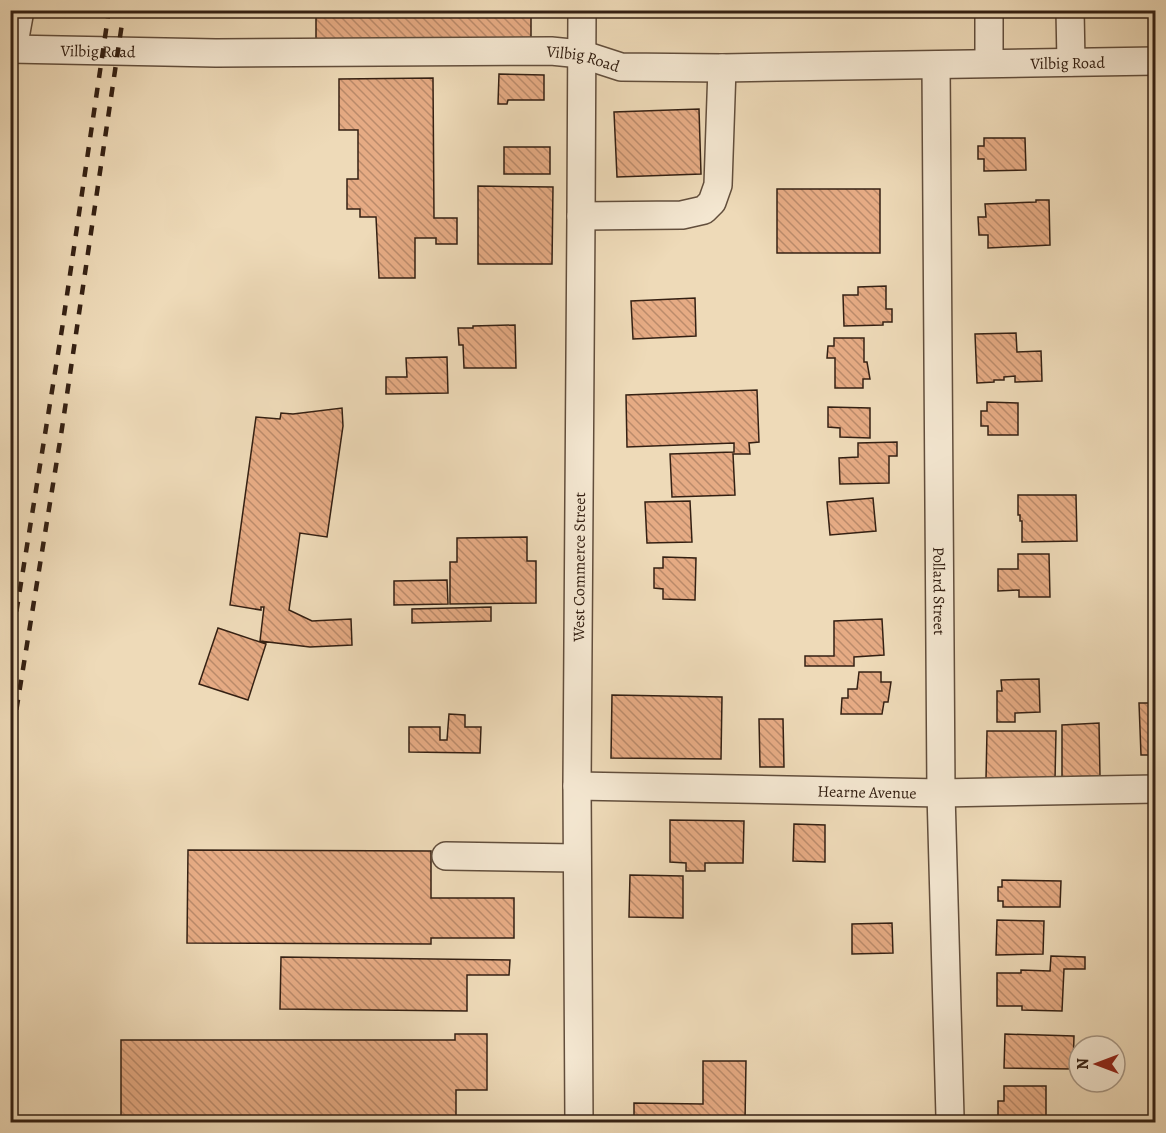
<svg xmlns="http://www.w3.org/2000/svg" width="1166" height="1133" font-family="Alegreya,serif">
  <defs>
    <pattern id="building-back-hatch" width="6" height="6" patternUnits="userSpaceOnUse" patternTransform="scale(1.5)"><rect width="6" height="6" fill="#e6ab84"/><path d="M-1 5l2 2M0 0l6 6M5-1l2 2" fill="none" stroke="#bb8b6b"/></pattern>
  </defs>
  <rect width="100%" height="100%" fill="#eedab8"/>
  <filter id="stains"><feTurbulence type="fractalNoise" baseFrequency=".00333" numOctaves="4"/><feColorMatrix values="0 0 0 0 .2 0 0 0 0 .09 0 0 0 0 .02 0 0 0 .5 -.17"/></filter>
  <radialGradient id="worn" r=".72"><stop offset=".6" stop-color="#630" stop-opacity="0"/><stop offset="1" stop-color="#630" stop-opacity=".3"/></radialGradient>
  <path fill="url(#building-back-hatch)" stroke="#342013" stroke-width="1.5" d="M316,10H531V39H316Z
    M499,74L544,75V100H508L507,104H498Z
    M433,78L434,218H457V244H436V238H415V278H379L376,217H360V209H347V179H358V130H339V79Z
    M699,109L701,174L617,177L614,112Z
    M984,138H1025L1026,170L984,171V159H978V146H984Z
    M504,147H550V174H504Z
    M478,186L553,187L552,264H478Z
    M777,189H880V253H777Z
    M1036,200H1049L1050,245L988,248V235H979L978,217H986L985,204L1036,202Z
    M886,286V309H892V322H883V325L844,326L843,295H858V287Z
    M695,298L696,336L633,339L631,301Z
    M515,325L516,368H464L463,345H459L458,328H473V326Z
    M1016,333L1017,352L1041,351L1042,381L1015,382V376L1004,377V380H994V382L977,383L975,334Z
    M834,338H864V362H867L870,379H863V388H835V358H827L828,346H834Z
    M447,357L448,393L386,394V377H407L406,358Z
    M757,390L759,442L749,443L750,454H733L735,495L672,497L670,454L734,452V443L627,447L626,395Z
    M987,402L1018,403V435H988V426H981V411H987Z
    M828,407L870,408V438L840,437V428L828,427Z
    M342,408L343,426L327,537L300,533L289,610L312,621L351,619L352,645L310,647L260,641L264,607H261V610L230,605L256,417L280,419L281,413L293,414Z
    M897,442V456H889V483L840,484L839,458L858,457V443Z
    M1018,495H1076L1077,541L1022,542V521H1020V515H1018Z
    M873,498L876,531L830,535L827,502Z
    M690,501L692,542L647,543L645,502Z
    M527,537V561H536V603L450,604V562H457V538Z
    M1018,554H1049L1050,597H1019V590L998,591V569H1018Z
    M663,557L696,558L695,600L663,599V589L654,588V568H663Z
    M447,580L448,604L394,605V581Z
    M491,607V621L412,623V609Z
    M882,619L884,655L854,657V666H805V656H834V621Z
    M218,628L266,644L248,700L199,684Z
    M859,672H881V682H891L888,702H884L882,714H841L842,698H848V689H857Z
    M1039,679L1040,712L1015,713V722H997V691H1002L1001,680Z
    M612,695L722,697L721,759L611,758Z
    M1139,703H1156V755H1141Z
    M449,714L465,715V727H481L480,753L409,752V727H440V740H447Z
    M759,719H783L784,767H760Z
    M1099,723L1100,776L1062,777V725Z
    M987,731H1056L1055,780L986,779Z
    M670,820L744,821L743,863H705V871H686V863L670,862Z
    M794,824L825,825V862L793,861Z
    M188,850L431,851V898H514V938H431V944L187,943Z
    M630,875L683,876V918L629,917Z
    M1002,880L1061,881L1060,907H1003V901H998V887H1002Z
    M997,920L1044,921L1043,954L996,955Z
    M892,923L893,953L852,954V924Z
    M1051,956L1085,957V969H1064L1062,1011L1022,1010V1006H997V973H1021V970L1050,971Z
    M281,957L510,960L509,975H467V1011L280,1009Z
    M455,1034H487V1090H456V1122H121V1040H455Z
    M1005,1034L1074,1036L1073,1069L1004,1068Z
    M703,1061H746L745,1122H634V1103L703,1104Z
    M1004,1086H1046V1122H1031V1117H998V1101H1004Z"/>
  <g fill="none" stroke-linecap="round" stroke-linejoin="round">
    <g stroke="#624e3c" stroke-width="30">
      <g id="minor">
        <path d="M989,10V63"/>
        <path d="M1070,10L1071,62"/>
        <path id="s1" d="M10,49L216,53L551,51L581,54L621,67L722,68L1156,61"/>
        <path d="M13,49L20,10"/>
        <path id="s2" d="M936,65L941,793L950,1117"/>
        <path d="M581,216L682,215L704,210L712,202L718,185L722,68"/>
        <path id="s3" d="M577,786L941,793L1156,789"/>
        <path d="M446,856L577,858"/>
        <path id="s4" d="M579,1122L577,786L581,216L582,10"/>
      </g>
    </g>
    <use href="#minor" stroke="#f4e7d1" stroke-width="27"/>
    <path stroke="#342013" stroke-width="4.5" stroke-dasharray="10 10" stroke-linecap="butt" d="M10,651L62,329L109,10
      M10,749L61,435L124,10"/>
  </g>
  <g text-anchor="middle" stroke-width="4.5" stroke-linejoin="round" paint-order="stroke">
    <g font-size="16" fill="#342013" stroke="#f4e7d1">
      <text dy="6" stroke="none"><textPath href="#s1" startOffset="88">Vilbig Road</textPath></text>
      <text dy="6" stroke="none"><textPath href="#s1" startOffset="574">Vilbig Road</textPath></text>
      <text dy="6" stroke="none"><textPath href="#s1" startOffset="1060">Vilbig Road</textPath></text>
      <text dy="6" stroke="none"><textPath href="#s4" startOffset="555">West Commerce Street</textPath></text>
      <text dy="6" stroke="none"><textPath href="#s2" startOffset="526">Pollard Street</textPath></text>
      <text dy="6" stroke="none"><textPath href="#s3" startOffset="290">Hearne Avenue</textPath></text>
    </g>
  </g>
  <rect width="1166" height="1133" fill="none" stroke="#eedab8" stroke-width="36"/>
  <rect x="12" y="12" width="1142" height="1109" fill="none" stroke="#342013" stroke-width="3"/>
  <rect x="18" y="18" width="1130" height="1097" fill="none" stroke="#342013" stroke-width="1.5"/>
  <g transform="translate(1097 1064) rotate(270)"><circle r="28" fill="#f4e7d1" stroke="#a79785" stroke-width="1.5"/>
  <path d="M0-4.5L10 22L0 15L-10 22Z" fill="#8f2418"/>
  <text y="-9" font-size="16" font-weight="bold" text-anchor="middle" fill="#342013">N</text>
  </g>
  <rect width="100%" height="100%" filter="url(#stains)"/>
  <rect width="100%" height="100%" fill="url(#worn)"/>
</svg>
